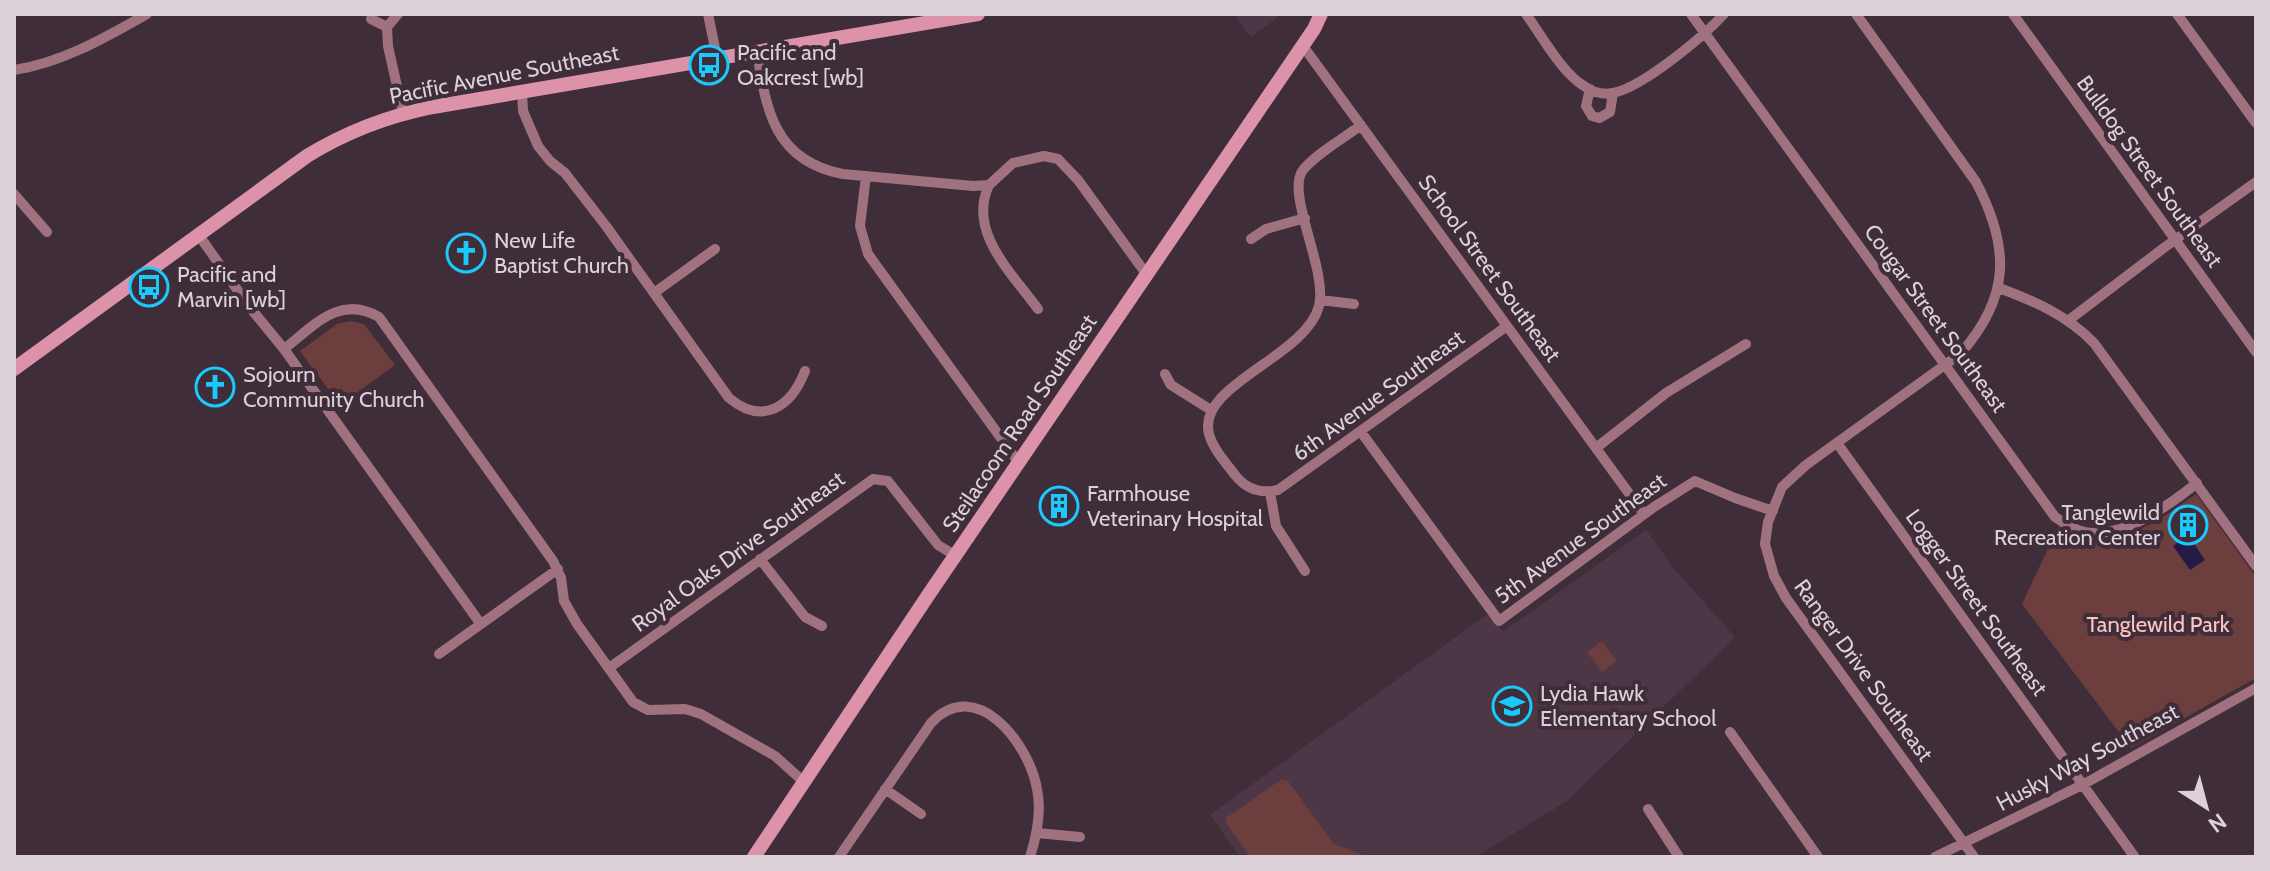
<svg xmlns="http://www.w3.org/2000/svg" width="2270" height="871" font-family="Cabin,sans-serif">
  <rect width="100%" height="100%" fill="#3f2e3a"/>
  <path fill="#4d3747" d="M1234,14H1282L1251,37Z
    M1646,530L1676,571L1735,637L1567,801L1475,857H1240L1210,815L1489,613L1503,632Z"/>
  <path fill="#6c3e3d" d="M350,321L364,324L395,365L340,405L300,351L337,324Z
    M2196,494L2256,577V678L2131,748L2022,604L2059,525C2065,529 2073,536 2081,538C2119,550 2167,515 2196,494Z
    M1602,641L1617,661L1602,672L1587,652Z
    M1282,779L1288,781L1334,844L1369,857H1250L1226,823V818Z"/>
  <path fill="#251a45" d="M2188,535L2205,560L2190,570L2173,546Z"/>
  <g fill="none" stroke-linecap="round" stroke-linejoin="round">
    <path stroke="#a0717f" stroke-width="10" d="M708,14L717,58
      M1526,14C1541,35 1562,73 1584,86C1592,92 1603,95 1613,93C1643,87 1703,37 1724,14
      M1691,14L2055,517C2067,525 2080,534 2096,533C2133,532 2169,505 2197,483
      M1856,14L1976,182C2010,247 2011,297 1960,354L1806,465L1782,487L1768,522L1765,544L1774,576L1786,598L1974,857
      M2013,14L2256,352
      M2177,14L2256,123
      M371,19L387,27L398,14
      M387,27L388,46L403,113
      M1303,46L1644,514
      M757,51C766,110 774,161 843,174L973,186L989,185L1013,163L1044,156L1058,159L1078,180L1147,275
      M14,70C62,63 106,37 147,14
      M1590,89L1586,106L1592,116L1599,118L1610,112L1613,93
      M522,91L523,111L538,146L550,161L565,173L606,226L729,398C763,426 791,407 805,371
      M1361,125C1343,139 1317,153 1303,170C1285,193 1328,270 1319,306C1306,357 1196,385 1209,434C1213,449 1226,463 1235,475C1246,489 1260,494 1278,490L1507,326
      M866,176L860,226L868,254L1019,463
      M989,185C967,232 1012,273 1038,309
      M14,194L47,232
      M198,234L248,305L284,349L480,623
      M1251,239L1266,229L1305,218
      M1999,288C2034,301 2067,315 2094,343L2256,566
      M654,293L715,249
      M1320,300L1354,304
      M2069,320L2165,247L2256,182
      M284,349C314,326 339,294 379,317L553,561L561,578L564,601L577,624L633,702L648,710L685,709L701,714L775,756L804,782
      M1165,374L1171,385L1211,410
      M1361,432L1499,621L1654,507L1695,481L1735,498L1773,511
      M1837,443L2134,856
      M1596,448L1666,393L1746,344
      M1270,492L1276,526L1305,571
      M760,559L805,617L822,626
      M439,654L558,569
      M609,668L873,479L888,481L938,545L956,556
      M1730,732L1818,857
      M885,789L921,814
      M1648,809L1679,857
      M1037,833L1080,837
      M839,857L931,723C976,675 1029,743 1037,789C1042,812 1037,835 1030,857
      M1935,857L2084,784L2256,688"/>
    <path stroke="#dc92a8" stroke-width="14" d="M14,369L307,156C346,132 388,116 433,107L978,14
      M754,857L929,594L1314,29L1321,14"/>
  </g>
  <defs>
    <g id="bus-ring" transform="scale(2)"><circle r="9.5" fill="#3f2e3a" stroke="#1acafc" stroke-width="1.5"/><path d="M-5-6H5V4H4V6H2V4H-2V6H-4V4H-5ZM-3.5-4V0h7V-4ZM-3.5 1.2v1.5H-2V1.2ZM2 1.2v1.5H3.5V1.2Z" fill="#1acafc"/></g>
    <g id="church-ring" transform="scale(2)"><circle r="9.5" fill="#3f2e3a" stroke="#1acafc" stroke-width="1.5"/><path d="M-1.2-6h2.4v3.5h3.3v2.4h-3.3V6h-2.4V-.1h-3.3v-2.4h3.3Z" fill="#1acafc"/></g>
    <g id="building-ring" transform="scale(2)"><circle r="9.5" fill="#3f2e3a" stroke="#1acafc" stroke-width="1.5"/><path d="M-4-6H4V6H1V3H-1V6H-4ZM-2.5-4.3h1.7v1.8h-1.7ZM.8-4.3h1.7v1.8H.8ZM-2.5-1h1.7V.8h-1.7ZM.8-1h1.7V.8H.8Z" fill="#1acafc"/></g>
    <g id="school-ring" transform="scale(2)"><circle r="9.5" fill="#3f2e3a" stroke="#1acafc" stroke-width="1.5"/><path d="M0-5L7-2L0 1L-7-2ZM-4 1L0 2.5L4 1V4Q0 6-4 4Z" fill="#1acafc"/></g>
  </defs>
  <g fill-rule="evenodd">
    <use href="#bus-ring" x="709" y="65"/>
    <use href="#church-ring" x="466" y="253"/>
    <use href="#bus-ring" x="149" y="287"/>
    <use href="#church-ring" x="215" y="387"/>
    <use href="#building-ring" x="1059" y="506"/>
    <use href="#building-ring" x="2188" y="525"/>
    <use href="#school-ring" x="1512" y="706"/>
  </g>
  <g text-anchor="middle" stroke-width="8" stroke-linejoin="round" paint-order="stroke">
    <g font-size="22" fill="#dcd1d9" stroke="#3f2e3a" text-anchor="start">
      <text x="737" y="60">Pacific and<tspan x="737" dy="25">Oakcrest [wb]</tspan></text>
      <text x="494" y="248">New Life<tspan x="494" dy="25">Baptist Church</tspan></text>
      <text x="177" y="282">Pacific and<tspan x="177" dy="25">Marvin [wb]</tspan></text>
      <text x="243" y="382">Sojourn<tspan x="243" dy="25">Community Church</tspan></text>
      <text x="1087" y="501">Farmhouse<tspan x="1087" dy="25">Veterinary Hospital</tspan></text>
      <text x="2160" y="520" text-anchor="end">Tanglewild<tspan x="2160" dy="25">Recreation Center</tspan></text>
      <text x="1540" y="701">Lydia Hawk<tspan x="1540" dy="25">Elementary School</tspan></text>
    </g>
    <g font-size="22" fill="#dcd1d9" stroke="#3f2e3a">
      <text transform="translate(504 74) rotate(-11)" y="8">Pacific Avenue Southeast</text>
      <text transform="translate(2150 171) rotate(54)" y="8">Bulldog Street Southeast</text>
      <text transform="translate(1490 268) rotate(54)" y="8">School Street Southeast</text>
      <text transform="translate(1936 318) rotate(54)" y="8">Cougar Street Southeast</text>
      <text transform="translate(1378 395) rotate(-36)" y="8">6th Avenue Southeast</text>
      <text transform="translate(1019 423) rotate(-56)" y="8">Steilacoom Road Southeast</text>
      <text transform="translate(1580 538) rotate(-36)" y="8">5th Avenue Southeast</text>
      <text transform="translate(738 551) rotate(-36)" y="8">Royal Oaks Drive Southeast</text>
      <text transform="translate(1977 602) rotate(54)" y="8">Logger Street Southeast</text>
      <text transform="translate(1864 670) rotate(54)" y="8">Ranger Drive Southeast</text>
      <text transform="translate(2087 757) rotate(-28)" y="8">Husky Way Southeast</text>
    </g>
    <g font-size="22" fill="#fdc5c1" stroke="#3f2e3a">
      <text x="2158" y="632">Tanglewild Park</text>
    </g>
  </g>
  <rect width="2270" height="871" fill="none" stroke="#dcd1d9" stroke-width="32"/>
  <g transform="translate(2206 807) rotate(144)" stroke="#3f2e3a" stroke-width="6" paint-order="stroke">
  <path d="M0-6L14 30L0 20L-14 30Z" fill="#dcd1d9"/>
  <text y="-12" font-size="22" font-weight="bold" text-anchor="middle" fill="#dcd1d9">N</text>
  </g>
</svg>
